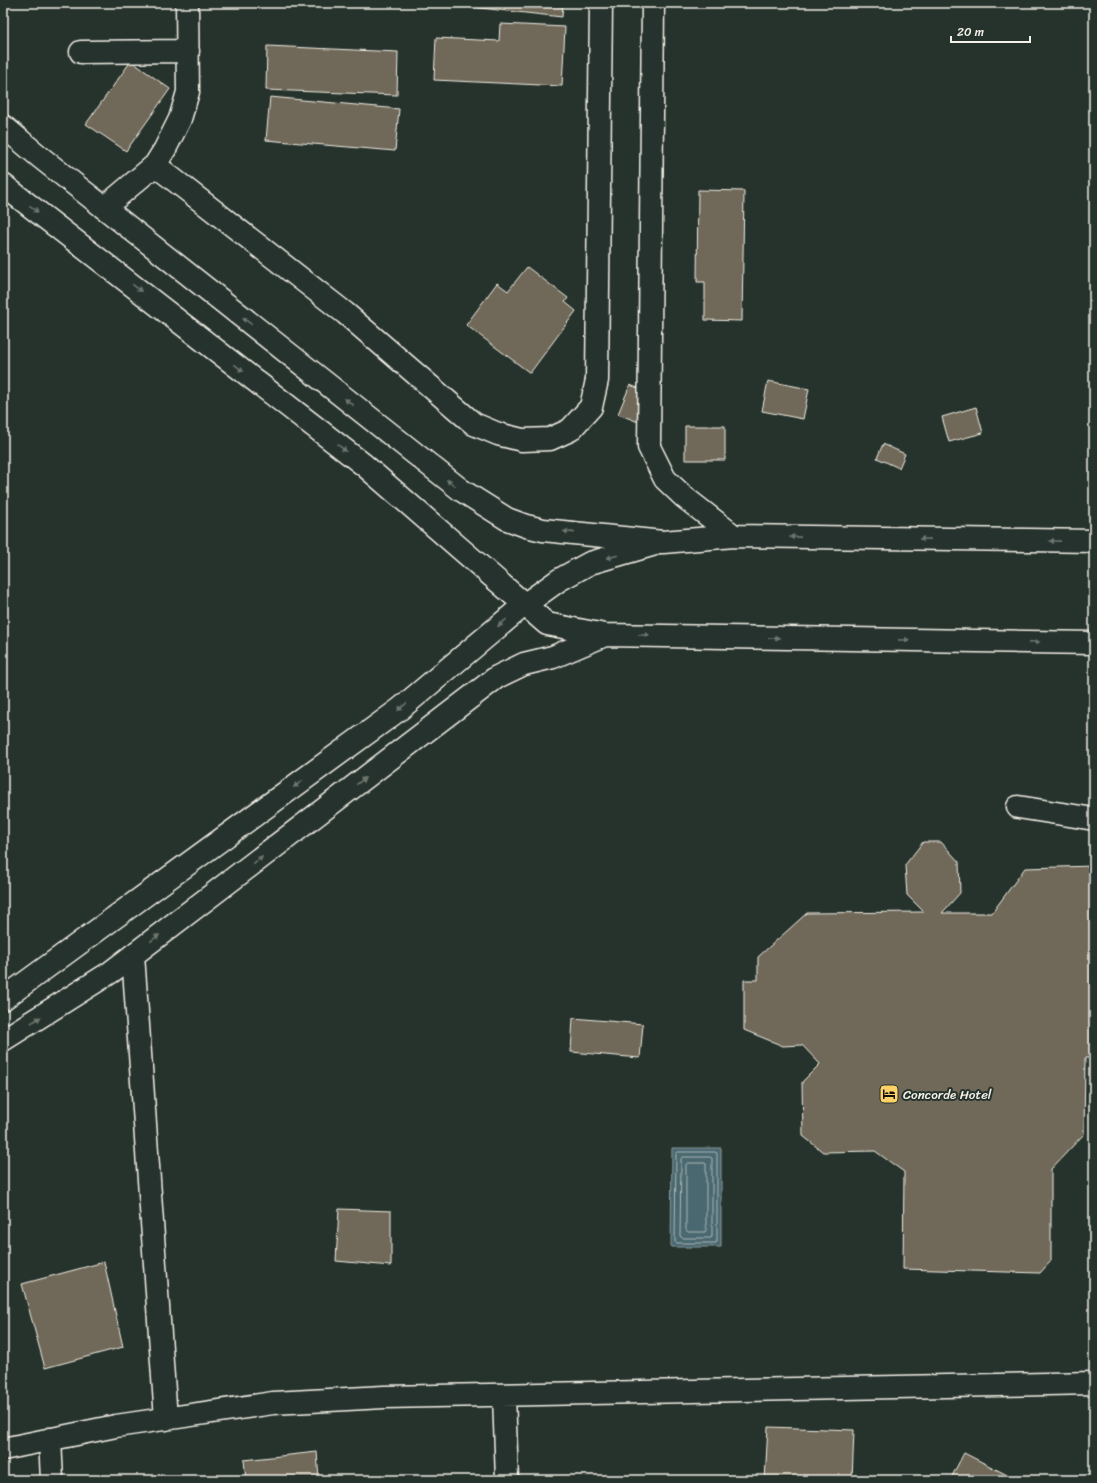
<svg xmlns="http://www.w3.org/2000/svg" width="1097" height="1483" font-family="Sriracha,sans-serif">
  <rect width="100%" height="100%" fill="#26332d"/>
  <filter id="ink" filterUnits="userSpaceOnUse"><feTurbulence type="fractalNoise" baseFrequency=".025" numOctaves="2"/><feDisplacementMap in="SourceGraphic" scale="8" xChannelSelector="R" yChannelSelector="G"/><feConvolveMatrix kernelMatrix="1 2 1 2 8 2 1 2 1" color-interpolation-filters="sRGB"/></filter>
  <g filter="url(#ink)">
    <path fill="#4a6770" stroke="#8e9ea0" d="M672,1148H721V1247H671Z"/>
    <g fill="none" stroke-linecap="round" stroke-linejoin="round">
      <path stroke="#b0bab8" stroke-width="1" d="M678,1152H715L717,1153V1241L716,1243H677L675,1242L676,1154Z
        M683,1157H710L712,1158V1236L711,1238H682L680,1236L681,1159Z
        M688,1163H705L706,1164V1230L705,1232H688L686,1230V1165Z"/>
    </g>
    <path fill="#706858" stroke="#f4f1e8" d="M435,3H563L562,17Z
      M500,24L565,27L562,86L434,80L436,38L499,41Z
      M267,46L398,52L397,95L266,90Z
      M131,61L170,89L126,151L86,124Z
      M270,97L399,109L395,151L266,140Z
      M698,190L744,191L742,321L705,320V282H697Z
      M527,267L568,298L565,302L576,311L530,373L466,325L497,283L508,291Z
      M768,381L809,389L803,419L762,411Z
      M630,385L653,394L641,423L618,414Z
      M976,407L983,433L949,442L942,417Z
      M685,426H725V460H685Z
      M883,444L905,454L899,468L877,458Z
      M923,842H941L959,862L960,893L942,913H992L1025,868L1094,866V1058H1085L1084,1134L1051,1169V1261L1040,1273L903,1269L904,1172L875,1151L823,1152L803,1136L802,1082L820,1064L802,1045L783,1046L744,1030V980H758V957L807,913L924,912L907,895L905,865Z
      M573,1018L643,1024L640,1058L571,1052Z
      M339,1209L391,1211V1266L336,1261Z
      M104,1262L123,1347L45,1368L22,1284Z
      M768,1427L854,1430L852,1480H765Z
      M317,1452L319,1480H246L244,1460Z
      M964,1453L1017,1480H950Z
      M737,1476V1480H664L711,1478Z
      M622,1477L621,1480H544Z"/>
    <g fill="none" stroke-linecap="round" stroke-linejoin="round">
      <g stroke="#f4f1e8" stroke-width="25">
        <path id="minor" d="M653,3L649,447L665,479L684,497L734,536
          M81,52L188,51
          M3,126L40,157L461,490L507,519L526,526L543,530L663,542L734,536L1094,541
          M155,165L345,313L474,424L498,434L522,440L550,439L570,430L591,407L597,380L601,3
          M3,185L364,465L547,624L605,635L1094,643
          M104,208L155,165L165,149L180,119L188,92L187,3
          M1018,807L1094,819
          M133,955L166,1419
          M3,999L400,709L524,605L559,580L590,563L652,545
          M3,1040L111,972L497,677L524,664L553,657L605,635
          M504,1395L507,1480
          M50,1439L52,1480
          M3,1449L116,1426L273,1403L384,1397L1094,1383"/>
      </g>
      <use href="#minor" stroke="#26332d" stroke-width="22"/>
    </g>
    <defs><path id="oneway-solid" d="M-6-.8H1V-3.2L6.5 0L1 3.2V.8H-6Z"/></defs>
    <g fill="#6e766e">
      <use href="#oneway-solid" transform="translate(34 209) rotate(38)"/>
      <use href="#oneway-solid" transform="translate(137 288) rotate(38)"/>
      <use href="#oneway-solid" transform="translate(247 321) rotate(-142)"/>
      <use href="#oneway-solid" transform="translate(239 368) rotate(38)"/>
      <use href="#oneway-solid" transform="translate(349 402) rotate(-142)"/>
      <use href="#oneway-solid" transform="translate(342 448) rotate(38)"/>
      <use href="#oneway-solid" transform="translate(451 483) rotate(-142)"/>
      <use href="#oneway-solid" transform="translate(569 532) rotate(-174)"/>
      <use href="#oneway-solid" transform="translate(795 537) rotate(-179)"/>
      <use href="#oneway-solid" transform="translate(925 539) rotate(-179)"/>
      <use href="#oneway-solid" transform="translate(1055 541) rotate(-179)"/>
      <use href="#oneway-solid" transform="translate(612 557) rotate(164)"/>
      <use href="#oneway-solid" transform="translate(502 623) rotate(140)"/>
      <use href="#oneway-solid" transform="translate(644 635) rotate(1)"/>
      <use href="#oneway-solid" transform="translate(774 638) rotate(1)"/>
      <use href="#oneway-solid" transform="translate(904 640) rotate(1)"/>
      <use href="#oneway-solid" transform="translate(1034 642) rotate(1)"/>
      <use href="#oneway-solid" transform="translate(402 707) rotate(141)"/>
      <use href="#oneway-solid" transform="translate(361 781) rotate(-37)"/>
      <use href="#oneway-solid" transform="translate(298 784) rotate(144)"/>
      <use href="#oneway-solid" transform="translate(258 860) rotate(-37)"/>
      <use href="#oneway-solid" transform="translate(155 938) rotate(-37)"/>
      <use href="#oneway-solid" transform="translate(36 1020) rotate(-32)"/>
    </g>
  </g>
  <defs>
    <g id="hotel-square" transform="scale(1)"><rect x="-9" y="-9" width="18" height="18" rx="4" fill="#ffd166" stroke="#26332d"/><path d="M-6-4.5h1.5V1H6V5H4.5V3h-9V5H-6ZM-4 0a1.8 1.8 0 1 1 3.6 0ZM.5 0V-2.5h3Q6-2.5 6 0Z" fill="#111"/></g>
  </defs>
  <g fill-rule="evenodd">
    <use href="#hotel-square" x="889" y="1094"/>
  </g>
  <g text-anchor="middle" stroke-width="4" stroke-linejoin="round" paint-order="stroke">
    <g font-size="13" fill="#f4f1e8" stroke="#26332d" text-anchor="start">
      <text x="903" y="1099">Concorde Hotel</text>
    </g>
  </g>
  <rect width="1097" height="1483" fill="none" stroke="#26332d" stroke-width="16"/>
  <rect x="8" y="8" width="1081" height="1467" fill="none" stroke="#f4f1e8" stroke-width="1.5" filter="url(#ink)"/>
  <path d="M951 36v6h79v-6" fill="none" stroke="#f4f1e8" stroke-width="2"/>
  <text x="957" y="36" font-size="12" fill="#f4f1e8" stroke="#26332d" stroke-width="3" paint-order="stroke">20 m</text>
</svg>
